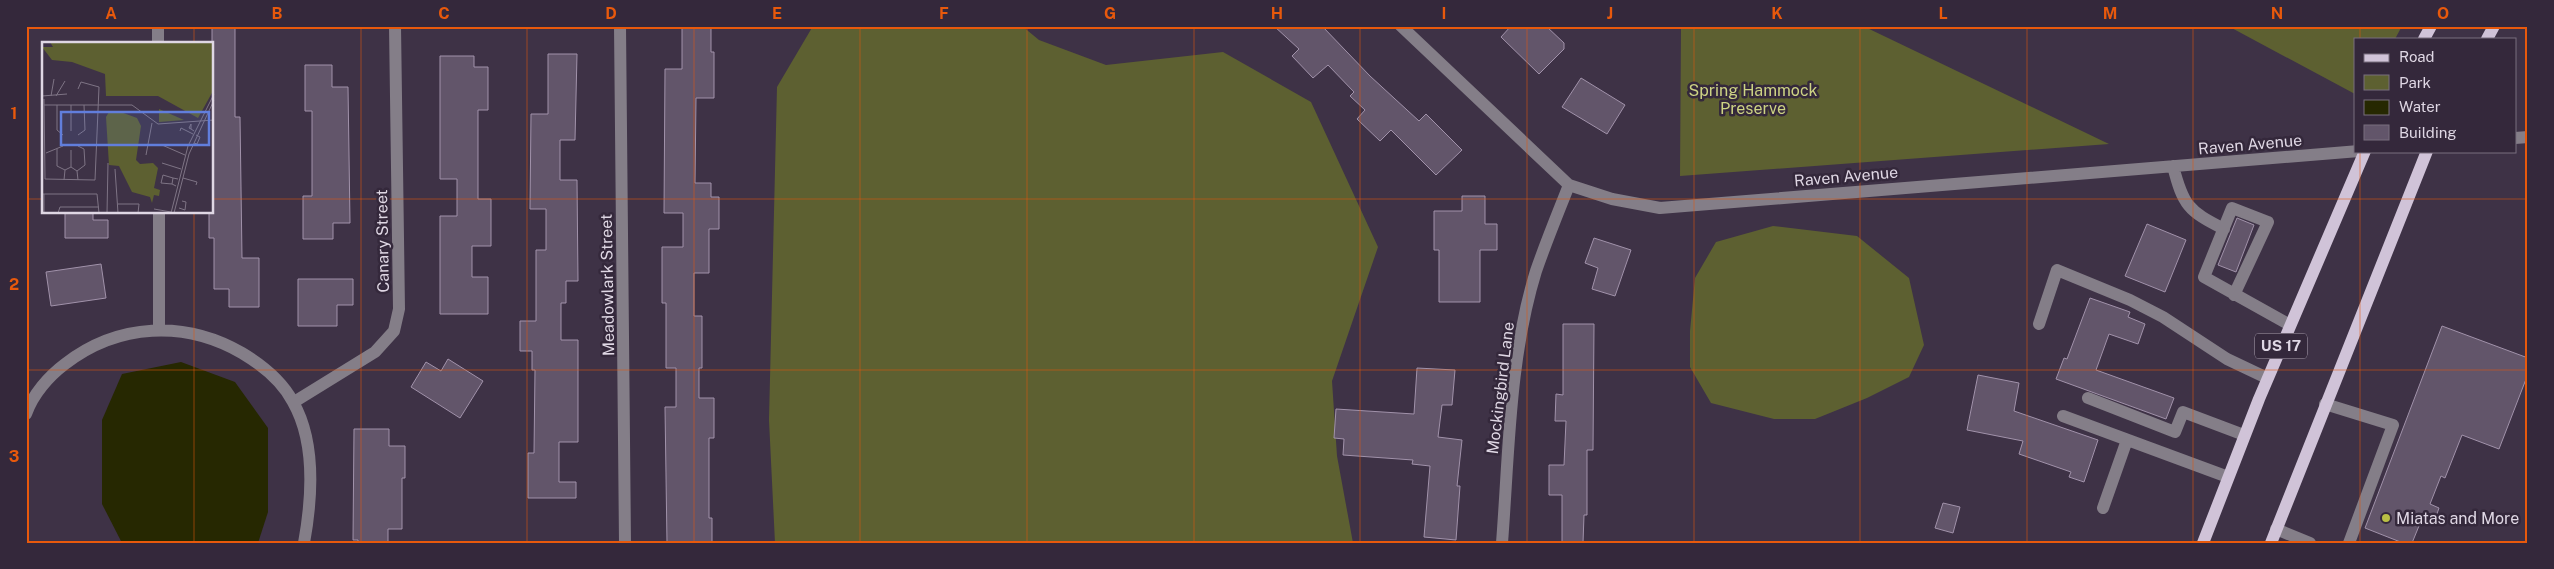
<svg xmlns="http://www.w3.org/2000/svg" width="2554" height="569" font-family="'Public Sans',sans-serif">
  <rect width="100%" height="100%" fill="#3e3246"/>
  <path fill="#5d6031" d="M813,26H1022L1039,40L1106,65L1223,52L1311,102L1378,247L1332,381L1337,456L1353,543H775L769,420L777,87Z
    M1681,26H1863L2109,144L1680,176Z
    M2228,26H2402L2395,39H2355V94Z
    M1773,226L1857,236L1909,278L1924,345L1909,377L1867,398L1815,419H1774L1711,403L1690,367V331L1695,278L1716,242Z"/>
  <path fill="#262801" d="M181,362L235,382L268,428V512L258,543H122L102,504V420L122,374Z"/>
  <path fill="#62556a" stroke="#a192aa" d="M212,26H235V117H240L242,258H259V307H229V289H214V238H209V212H212Z
    M682,26H711V52H714V98H696L695,183H711V197H719V229H709V273H694V316H702V368H699V398H714V438H709V518H712V543H667L665,407H676V368H666V303H662V247H683V213H664L665,69H682Z
    M1274,26H1322L1370,76L1419,121L1426,114L1462,150L1436,175L1391,130L1380,141L1357,119L1365,110L1350,96L1354,92L1328,65L1313,78L1292,56L1299,49Z
    M1511,26H1546L1564,43V49L1539,74L1501,37Z
    M548,54H577L575,140H560V180H577L578,281H566V303H561V340H578V442H559V482H576V498H528V453H534L535,370H532V351H520V321H536V250H546V209H530L531,114H548Z
    M440,56H474V67H488V110H478V199H491V246H472V277H488V314H440V216H457V179H440Z
    M305,65H332V87H348L350,223H333V239H303V196H312V111H305Z
    M1581,78L1625,105L1607,134L1562,107Z
    M1462,196H1485V224H1497V250H1480V302H1439V250H1434V211H1462Z
    M65,212H93V220H108V238H65Z
    M2237,218L2254,225L2236,272L2218,265Z
    M2147,224L2186,240L2165,292L2125,276Z
    M1594,238L1631,250L1615,296L1592,289L1598,268L1585,263Z
    M101,264L106,298L51,306L46,272Z
    M298,279H353V305H337V326H298Z
    M2090,298L2130,312L2128,317L2145,324L2138,344L2109,334L2096,370L2174,398L2166,419L2056,379L2064,358L2067,359Z
    M1563,324H1594L1593,450H1587V515H1584L1583,543H1562V495H1549V465H1564L1566,421H1555L1556,394L1563,395Z
    M2442,326L2528,358V374L2499,449L2462,435L2445,478L2441,476L2430,504L2439,508L2433,525L2421,521L2412,543H2403L2365,528Z
    M448,359L483,381L460,418L411,387L426,362L441,371Z
    M1417,368L1455,370L1452,405H1442L1438,437L1462,440L1457,486H1460L1456,540L1424,537L1430,466L1412,464L1413,460L1343,455L1344,439L1334,438L1336,409L1414,414Z
    M1978,375L2019,383L2014,411L2098,440L2084,482L2069,477L2071,472L2019,454L2023,441L1967,430Z
    M354,429H389V446H405V478H402V529H388V543H358V540H353Z
    M1943,503L1960,507L1953,533L1935,528Z"/>
  <g fill="none" stroke-linecap="round" stroke-linejoin="round">
    <path stroke="#847e88" stroke-width="12" d="M158,26V44
      M620,26L625,543
      M1401,26L1569,185L1612,199L1660,208L2359,151
      M2515,138L2528,137
      M2173,166C2183,205 2188,211 2224,229
      M159,212V329
      M2234,295L2268,222L2232,208L2204,277L2290,325
      M2039,324L2057,270L2130,300L2163,317L2227,359L2267,378
      M2088,398L2175,432L2183,412L2244,435
      M294,402L375,352L394,331L399,309L395,26
      M2325,404L2393,425L2349,543
      M26,414C33,394 49,376 65,364C118,323 185,320 242,353C262,365 282,381 293,402C316,442 312,499 304,543
      M2063,416L2228,477
      M2103,508L2127,440
      M2276,529L2310,543
      M1502,543C1509,453 1509,358 1536,271C1546,242 1558,213 1569,185"/>
    <path stroke="#d0c3d8" stroke-width="12" d="M2424,39L2431,26
      M2487,39L2494,26
      M2203,543L2259,399L2365,151
      M2271,543L2427,151"/>
  </g>
  <path fill="none" stroke="#e8590c" stroke-width="1" stroke-opacity="0.55" d="M194,26V44M361,26V543M527,26V543M694,26V543M860,26V543M1027,26V543M1194,26V543M1360,26V543M1527,26V543M1694,26V543M1860,26V543M2027,26V543M2193,26V543M2360,26V39M2360,151V543M26,199H44M212,199H2528M194,212V543M26,370H2528"/>
  <circle fill="#bac045" stroke="#34283b" stroke-width="2" cx="2386" cy="518" r="5"/>
  <g text-anchor="middle" stroke-width="5" stroke-linejoin="round" paint-order="stroke">
    <rect fill="#34283b" stroke="#aca2b1" stroke-width="1" x="2255" y="333.5" width="52" height="25" rx="4"/>
    <g font-size="15" font-weight="bold" fill="#dfd7e4">
      <text x="2281" y="351">US 17</text>
    </g>
    <g font-size="16" fill="#cdd384" stroke="#34283b">
      <text x="1753" y="96">Spring Hammock<tspan x="1753" dy="18">Preserve</tspan></text>
    </g>
    <g font-size="16" fill="#dfd7e4" stroke="#34283b">
      <text transform="translate(2250 144) rotate(-5)" y="6">Raven Avenue</text>
      <text transform="translate(1846 176) rotate(-5)" y="6">Raven Avenue</text>
      <text transform="translate(382 241) rotate(-91)" y="6">Canary Street</text>
      <text transform="translate(607 285) rotate(-91)" y="6">Meadowlark Street</text>
      <text transform="translate(1500 388) rotate(-83)" y="6">Mockingbird Lane</text>
    </g>
    <g font-size="16" fill="#dfd7e4" stroke="#34283b" text-anchor="start">
      <text x="2396" y="524">Miatas and More</text>
    </g>
  </g>
  <g transform="translate(42 42)">
    <rect width="171" height="171" fill="#3e3246"/>
    <path d="M8,0H171V49L156,76L116,54H64L63,32L30,20L10,18L0,5H11ZM117,67L142,78L117,80ZM76,69L95,76L99,84L94,118L98,122L111,121L116,126L112,146L118,148L117,154L112,153L110,161L108,155L90,150L77,124L67,123L64,75L67,70Z" fill="#5d6031"/>
    <path fill="none" stroke="#7e7485" stroke-width="1" d="M0,54L25,52M9,54L12,37M14,54L23,39M2,57L3,137L53,138L57,45L39,40L36,47M2,63H90L116,82L172,78M15,63V88L21,93M29,63V89M149,87V82L147,86L149,87L152,89M138,89L139,86L151,92M36,93L43,88L42,63M152,101L155,102L158,95L154,93M120,103L143,113M15,107V124L23,128M4,111L21,104M104,113L110,81M120,121L139,127M29,125V108M73,127L76,171M35,129L43,123L42,107L36,104M141,136L155,140L154,143M22,138L23,128L29,125L35,129L36,138M130,142L119,141L121,133L131,136M134,144L130,142L131,136L136,137M0,152H55L57,171M2,152V171M76,162H97L96,171M137,166L143,168L144,160L140,159M112,167L129,170M16,171L18,165H57M65,171L66,121M129,171L146,104L172,52M132,171L147,112L172,58"/>
    <path fill="#617edc" fill-opacity="0.15" stroke="#617edc" stroke-width="2.5" d="M19,70H167V103H19Z"/>
    <rect width="171" height="171" fill="none" stroke="#dfd7e4" stroke-width="2.5"/>
  </g>
  <rect width="2554" height="569" fill="none" stroke="#34283b" stroke-width="55"/>
  <rect x="2354" y="38" width="162" height="115" fill="#34283b" stroke="#786e7f"/>
  <rect x="2364" y="54" width="25" height="8" fill="#d0c3d8" stroke="#786e7f"/>
  <text x="2399" y="62" font-size="15" fill="#dfd7e4">Road</text>
  <rect x="2364" y="75" width="25" height="15" fill="#5d6031" stroke="#786e7f"/>
  <text x="2399" y="88" font-size="15" fill="#dfd7e4">Park</text>
  <rect x="2364" y="100" width="25" height="15" fill="#262801" stroke="#786e7f"/>
  <text x="2399" y="112" font-size="15" fill="#dfd7e4">Water</text>
  <rect x="2364" y="125" width="25" height="15" fill="#62556a" stroke="#786e7f"/>
  <text x="2399" y="138" font-size="15" fill="#dfd7e4">Building</text>
  <rect x="28" y="28" width="2498" height="514" fill="none" stroke="#e8590c" stroke-width="2"/>
  <g font-size="16" text-anchor="middle" font-weight="bold" fill="#e8590c">
    <text x="111" y="19">A</text>
    <text x="277" y="19">B</text>
    <text x="444" y="19">C</text>
    <text x="611" y="19">D</text>
    <text x="777" y="19">E</text>
    <text x="944" y="19">F</text>
    <text x="1110" y="19">G</text>
    <text x="1277" y="19">H</text>
    <text x="1444" y="19">I</text>
    <text x="1610" y="19">J</text>
    <text x="1777" y="19">K</text>
    <text x="1943" y="19">L</text>
    <text x="2110" y="19">M</text>
    <text x="2277" y="19">N</text>
    <text x="2443" y="19">O</text>
    <text x="14" y="119">1</text>
    <text x="14" y="290">2</text>
    <text x="14" y="462">3</text>
  </g>
</svg>
